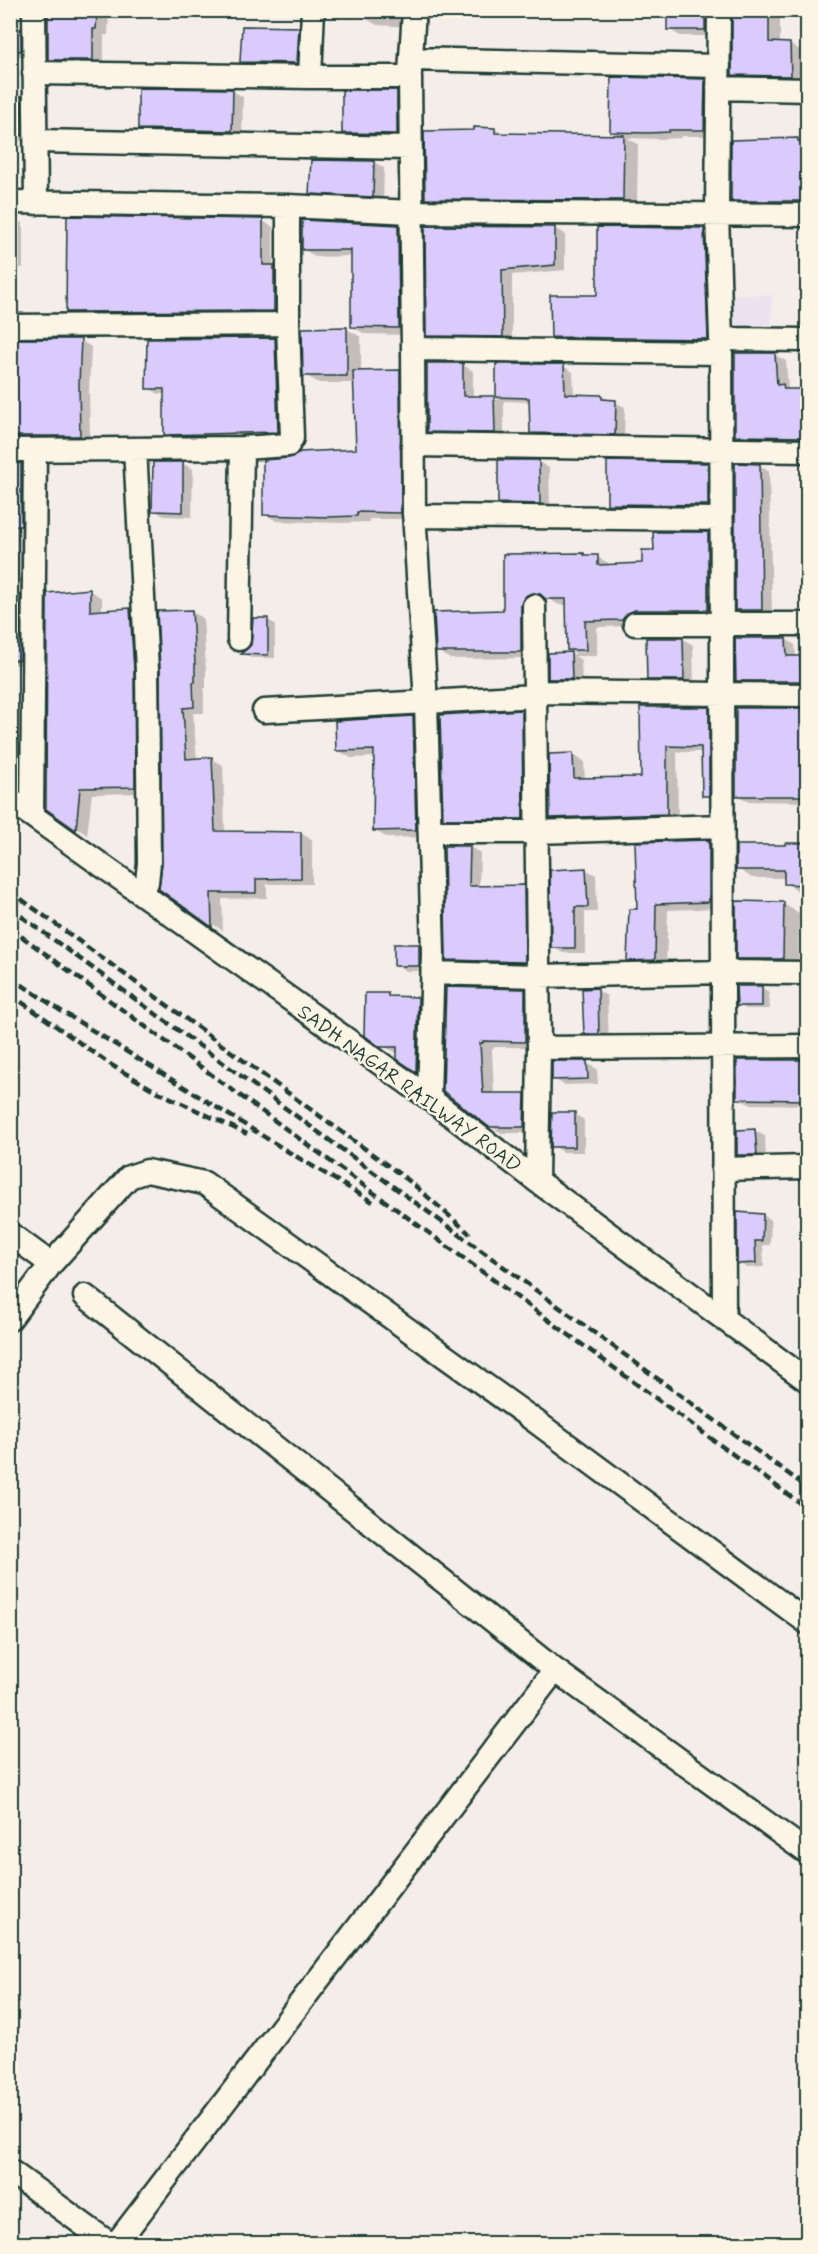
<svg xmlns="http://www.w3.org/2000/svg" width="818" height="2254" font-family="Mynerve,sans-serif">
  <rect width="100%" height="100%" fill="#f5edea"/>
  <filter id="ink" filterUnits="userSpaceOnUse"><feTurbulence type="fractalNoise" baseFrequency=".0167" numOctaves="2"/><feDisplacementMap in="SourceGraphic" scale="12" xChannelSelector="R" yChannelSelector="G"/><feConvolveMatrix kernelMatrix="1 2 1 2 8 2 1 2 1" color-interpolation-filters="sRGB"/></filter>
  <g filter="url(#ink)">
    <path fill="#ede3f0" d="M725,294L772,295L771,337L724,336Z"/>
    <path fill="#0003" d="M49,10H109L108,35H104V66H61L50,59Z
      M366,10H414L411,27L377,25L365,18Z
      M669,10H719L717,36H680L669,29Z
      M734,10H808V16L780,15V44H790L802,51V82L745,81L733,74Z
      M298,29L308,35L307,68H251L241,62Z
      M10,31H20L31,37L32,56H10Z
      M704,81L717,88L716,136H681V138L661,139L627,138L638,144L637,208L441,206L426,198L494,129L503,134L620,136L611,131Z
      M233,91L243,97L242,136L150,134L139,129Z
      M396,92L411,100V142L357,141L343,132Z
      M10,97H21L32,104V141H10Z
      M798,140L808,143V207H744L732,200Z
      M312,161L374,162L384,168L383,202L321,199L311,193Z
      M10,217L23,223V268H10Z
      M263,221L273,227V267L284,272V316L78,317L68,311Z
      M398,226L410,234L411,335L365,334L352,327V256L316,257L303,249Z
      M427,227L554,228L565,234V270L512,275V342L438,341L428,335Z
      M704,229L717,237L720,346L566,344L552,336L598,297Z
      M347,329L361,337V372L399,371L412,379L413,519H369V522L342,523L277,521L264,514L357,451L355,383H319L305,375Z
      M275,339L286,346L289,438L177,441L166,434V394H159L148,388Z
      M80,340L91,347L89,391L90,441L10,448V341Z
      M775,355L786,361L788,389L791,391H808V443L748,442L736,436Z
      M428,364L463,365L473,371V398H494L497,400V365L563,366L573,372L574,395L601,396L625,407L624,439L541,438L532,432L531,402L504,401V438L439,437L429,431Z
      M539,462L549,468L550,509L510,508L500,502Z
      M10,464L21,465L32,471L30,665H10Z
      M183,464L193,469L192,517L164,516L154,510Z
      M707,464L720,472V512L621,511L609,504Z
      M759,465L769,471L772,615H747L737,610Z
      M708,534L720,541V617L635,626L597,627V656H575L581,660L582,684H560L550,678V655L576,654L568,649V605H559L549,599L539,601L533,658L450,659L438,651L505,611V556L584,555L597,557L610,564V566L644,565L655,551Z
      M90,591L102,598V611L130,610L142,617L146,793L92,794L87,835L47,808L49,594Z
      M192,612L203,618L206,671V688H204V713H193L197,760L211,759L223,765L225,832L301,833L312,840V884H267V898L222,899L223,931L160,888Z
      M267,620L275,624V658H251L244,654L252,646Z
      M647,639H683L693,645L694,685H659L648,679Z
      M786,639L795,645L796,657L808,662V686L747,685L737,680Z
      M641,708L708,709L719,715L715,802L704,795L703,752H677L678,820L563,824L551,817L573,755L584,761L585,780L643,778Z
      M737,709L808,710V802L748,801L737,795Z
      M521,712L533,718L534,824H456L444,818Z
      M413,718L426,725L429,837L388,838L375,831V757L351,758L338,750Z
      M10,744H19L29,750V794L10,787Z
      M709,841L721,848V908L668,910L666,966L641,967L629,960L639,910Z
      M806,845L808,892H800L785,883L786,878H752L738,869Z
      M470,847L480,853L479,888L523,887L533,893L534,967L458,965L448,959Z
      M585,869L596,875L597,912H585V953H563L553,947Z
      M783,904L799,913L798,967H753L738,958Z
      M419,946L429,952V971H406L396,965Z
      M761,987L769,992L770,1009H746L738,1005Z
      M447,988L524,991L536,997L537,1047H494V1049H492L494,1094L524,1095L536,1101V1133H502L490,1126Z
      M597,990L607,996L609,1039H596L585,1033Z
      M388,994L393,998H418L432,1006L430,1078L399,1058V1054L381,1045Z
      M808,1061V1105L749,1104L738,1098V1062Z
      M587,1063L597,1069L598,1084L564,1085L554,1079Z
      M574,1114L584,1120V1152H563L553,1146Z
      M755,1131L765,1136L766,1160H749L738,1154Z
      M763,1215L771,1220L770,1245H763L764,1267L747,1268L739,1263Z"/>
    <path fill="#dbcbfd" stroke="#1f3d34" stroke-width="1.5" d="M667,10H705V30H667Z
      M732,10H769V42L790,43L791,76L732,75Z
      M48,11L97,14L96,29H93V60H48Z
      M242,26L299,27L297,63L240,62Z
      M10,29H21V51L10,50Z
      M611,77L705,79L704,130H669V132L648,133L610,132Z
      M138,88L233,89L232,131L138,129Z
      M342,90H397V134L342,133Z
      M10,96H21L22,135H10Z
      M474,127L495,128V133L624,135L623,200L425,199L424,131L474,130Z
      M798,138V141H807V201H731V140Z
      M311,160L374,161L373,197L309,194Z
      M67,216L263,219V265H274V311L66,312Z
      M302,220L398,225L399,328L351,327V250H302Z
      M425,226L555,227V265L502,270L503,337L426,336Z
      M597,227L704,228L708,339L551,337L550,295H597Z
      M347,327V376H303L302,328Z
      M275,338L278,432L164,435V389H146L147,339Z
      M10,339H81L79,384L80,436H10Z
      M735,353H775L777,385L783,384L784,389H807V437L735,436Z
      M427,363H463V396H494L495,433L427,432Z
      M496,364H564L565,394L602,395V399L616,400L615,435L530,433L529,398L496,397Z
      M400,370L401,513L357,512V516L328,517L263,515V460L289,458L300,452L356,449L353,371Z
      M498,460H539L540,504L498,503Z
      M607,461L708,463V505L607,504Z
      M153,462H183V512L152,511Z
      M21,463V526H10V464Z
      M735,463L760,464L762,610H735Z
      M653,532H708V610H635L628,613L622,620L585,621L586,650H567L566,599H546L540,594L533,593L527,595L521,606V652H436L434,612L503,610V554L584,553V555H598V565L642,563V550H654Z
      M90,589V611L130,608L134,670L135,787L80,788L76,830L46,809L47,593Z
      M10,595H20V660H10Z
      M192,610L195,664V682H193L194,707L183,708L186,759L212,757L215,831L301,832V878L256,879V893H211L212,927L159,889L162,863L160,670L157,611Z
      M253,618H268V655L241,654L251,645Z
      M646,638H683L684,680H647Z
      M735,638H786L787,656H800L801,681H736Z
      M571,652L572,679H548V653Z
      M640,707H709V796H702L701,747L667,746V814L550,818L549,754L573,753L574,778L641,777Z
      M736,708H807L806,796H736Z
      M522,710L523,819H443L440,715Z
      M413,716L416,830L373,831L374,750L336,751L335,721Z
      M10,743H19V790L10,787Z
      M709,840V902L656,904L655,960L627,961L629,909H637L635,842Z
      M785,843H807V885L784,884V870H736V845H785Z
      M444,846H470L469,886L524,885L525,962L446,960Z
      M586,868L588,907H575V948H551L550,870Z
      M736,901L784,902L783,959H736Z
      M394,944H419V966H394Z
      M736,986H762V1006H737Z
      M446,987L525,989V1042L483,1041V1043H480L483,1093H525L524,1127H489L443,1091Z
      M598,988L599,1034H584L582,989Z
      M365,993H388V996L418,997L416,1072L397,1059V1047H380L364,1035Z
      M737,1060H807V1100L737,1099Z
      M552,1061H587L588,1079L552,1080Z
      M552,1112H575V1147H551Z
      M755,1129L757,1155H737V1130Z
      M737,1212L763,1214L762,1241H755L756,1263L737,1264Z"/>
    <g fill="none" stroke-linecap="round" stroke-linejoin="round">
      <g stroke="#1f3d34" stroke-width="27">
        <path id="minor" d="M34,10L36,203
          M719,10L717,214L721,339L724,1318
          M411,59L719,66
          M34,73L310,77L313,10
          M410,73L414,10
          M310,77H410L413,349L720,353
          M718,88L808,90
          M36,141L411,148
          M10,202L288,206L412,212L808,215
          M10,326L288,324V206
          M721,339L808,340
          M413,349L414,512L426,702L433,953L429,1098
          M413,445L808,451
          M135,449L147,670L149,863L147,882L142,894
          M10,450L242,448L288,445L292,438L288,324
          M414,514L419,516L721,519
          M534,606L539,1048L537,1181
          M635,624H808
          M239,639L242,448
          M535,692L808,695
          M264,711L535,696
          M10,800L429,1098L537,1181L808,1381
          M32,815L35,450
          M430,832H536L722,826
          M433,973L538,976L723,972L808,973
          M539,1048L808,1046
          M723,1169L808,1167
          M10,1234L51,1264
          M85,1296L555,1670L808,1853
          M10,1319L51,1264L129,1177L147,1171L204,1183L535,1421L808,1623
          M10,2171L110,2244
          M116,2244L555,1670"/>
      </g>
      <use href="#minor" stroke="#fcf5e5" stroke-width="22"/>
      <path stroke="#1f3d34" stroke-width="4.5" stroke-dasharray="9 4.5" stroke-linecap="butt" d="M10,891L412,1183L470,1234
        M10,908L808,1488
        M10,928L808,1509
        M10,977L58,1009L292,1154L373,1202
        M10,994L113,1066L154,1090L247,1134"/>
    </g>
  </g>
  <g text-anchor="middle" stroke-width="5" stroke-linejoin="round" paint-order="stroke">
    <g font-size="20" fill="#1f3d34" stroke="#fcf5e5">
      <text transform="translate(410 1088) rotate(36)" y="7">SADH NAGAR RAILWAY ROAD</text>
    </g>
  </g>
  <rect width="818" height="2254" fill="none" stroke="#fcf5e5" stroke-width="36"/>
  <rect x="18" y="18" width="782" height="2218" fill="none" stroke="#1f3d34" stroke-width="2" filter="url(#ink)"/>
</svg>
